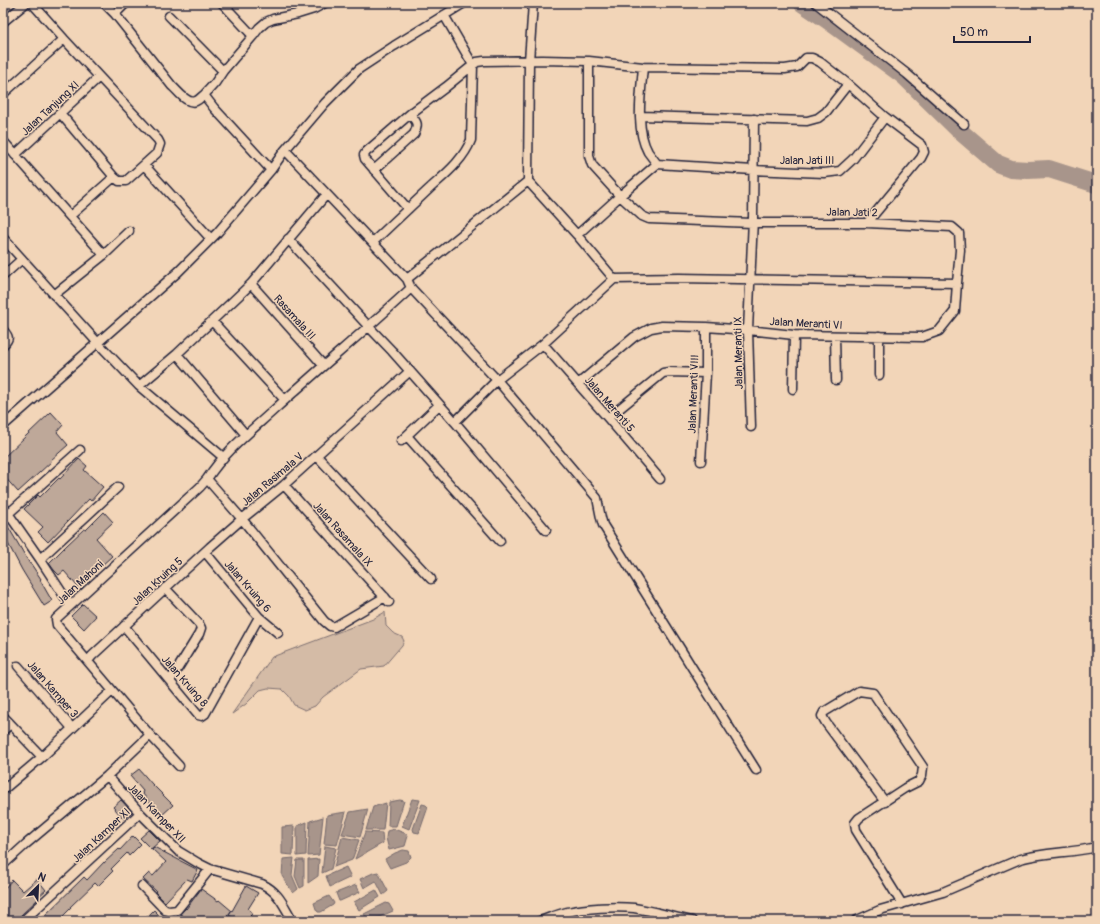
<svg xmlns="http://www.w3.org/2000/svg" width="1100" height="924" font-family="Pangolin,sans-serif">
  <rect width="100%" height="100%" fill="#f2d5b8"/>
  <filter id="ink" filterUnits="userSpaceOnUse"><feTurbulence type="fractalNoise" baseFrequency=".025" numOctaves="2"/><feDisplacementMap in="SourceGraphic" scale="8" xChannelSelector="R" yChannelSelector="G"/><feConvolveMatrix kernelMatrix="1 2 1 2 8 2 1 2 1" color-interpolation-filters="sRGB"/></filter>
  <g filter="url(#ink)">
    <path fill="#d4bba6" stroke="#7b6e70" d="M385,612L386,626L393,633L402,637L404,641L402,645L384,666L361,669L323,697L315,706L305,710L294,705L289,696L282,689L268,688L260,690L246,704L232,714L272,657L373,619Z"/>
    <path fill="#a8958b" stroke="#72676b" d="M412,799L420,800L409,829L402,826Z
      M400,800L404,801L396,826H388L389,802Z
      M386,803L383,830H366L373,807Z
      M422,804L426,805L428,807L419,833L414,832L413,829Z
      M368,809L360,837L342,834L350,812Z
      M346,812L337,845L324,844L327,815Z
      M323,817L319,855L308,856L310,821Z
      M307,822L306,855L297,856V826Z
      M294,826L293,855L282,854V827Z
      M394,829L407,834L408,836L405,846L389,850L386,838L387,831Z
      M365,832L382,833L383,843L355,859Z
      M342,837L359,840L352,860L334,867Z
      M325,846L336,848L331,869L322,873Z
      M403,850L409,851L411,857L406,862L390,868L385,859L395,853Z
      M294,858L292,875L298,889L293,893L282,876L283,859Z
      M319,859L318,876L308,883V860Z
      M297,860H304V886L300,888L295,876Z
      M346,867L351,877L330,887L326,876Z
      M378,872L388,891L383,895L376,881L364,888L360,879L373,873Z
      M356,885L360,892L340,901H339L336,893Z
      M376,890L380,897L359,910L354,902Z
      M329,896L334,903L333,905L321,912H318L316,909L314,903Z
      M386,903L389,904L393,911L370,921L367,919L364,914Z"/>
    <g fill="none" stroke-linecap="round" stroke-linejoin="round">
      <path stroke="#a8958b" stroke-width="18" d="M802,3L826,19L904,76L962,133L998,164L1011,169L1028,170L1049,169L1096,184L1097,185"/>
    </g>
    <path fill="#bea899" stroke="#22223b" d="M51,412L63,425L57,432L68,445L51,460L52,461L39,473L18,492L3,475V458Z
      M79,459L87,466L84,470L103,487L91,501L89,499L48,542L38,532L43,527L24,509L38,495L40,497L59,478L60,479Z
      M104,512L113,522L96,538L112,556L78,587L64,571L59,575L54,570L49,563L67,545L84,529L86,530Z
      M3,518L30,564H31L41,579L40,580L52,601L44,606L22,570L3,534Z
      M83,604L96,616L84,629L71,616Z
      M139,769L152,784L173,805L161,816L152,807L153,806L142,793L143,791L130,776Z
      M121,800L132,812L124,819L113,807Z
      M149,830L160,841L151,849L140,838Z
      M133,836L141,844L129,856L127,853L111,869L113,871L98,886L95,883L70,907L71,908L58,921H39L84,877L87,880L104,862V863L119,849L120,850Z
      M154,847L198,870L192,881L187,879L165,902L155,892L156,891L143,879L149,873L153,876L166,862L152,849Z
      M37,879L46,890L38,897L39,898L19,917L17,921H13L3,911V890L12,880L23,891Z
      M246,886L258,893L248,909L253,913L250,916L256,921H237L229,915L231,911L224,921H190L180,914L186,908V909L201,889L218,901L219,900L232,911Z
      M154,910L157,913L164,921H143Z"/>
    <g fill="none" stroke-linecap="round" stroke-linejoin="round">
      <g stroke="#22223b" stroke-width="11">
        <path id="street" d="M32,3L64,39L158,140L160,144L157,153L126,181H119L114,177L60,113
          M104,3L115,14L172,86C178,91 187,105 196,101C199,100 202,96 204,95L214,108L271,170
          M222,3L253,36
          M533,3L529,61L528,181L577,235L614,279
          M816,3L907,74L964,124
          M115,14L126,3
          M444,15L473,65L477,62L484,61L542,60L589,61L643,67L785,69L797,67L806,58H812L820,62L848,84L885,117L922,145L924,152L921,158L867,223
          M169,16L223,71
          M3,22L26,3
          M643,67C641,92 635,129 648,152C651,156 654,160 657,164
          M3,94L64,39
          M204,95L215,83L223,71L253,36L259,28L266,22L273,19L298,14L314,9L325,3
          M640,116L807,121L818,118L826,112L848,84
          M3,141L104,255
          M285,150L407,279L411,288L497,380L543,344L614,279L679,278L957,283
          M15,155L99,77
          M144,165L211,239
          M374,170L414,134C419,124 417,122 410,114
          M70,216L114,177
          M577,235L620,196L657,164L753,170L824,173L840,171L853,159L885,117
          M3,238L97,342L139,386L223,457
          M288,239L369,327L392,351L455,422L546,530
          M373,242C391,225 409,208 427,191C443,176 463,161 471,140L473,65L446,87L410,114L366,152L364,155L365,159L408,209
          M3,276L22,259
          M407,279L528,181
          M251,284L323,365
          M54,295L104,255L129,231
          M212,321L285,400
          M3,330C9,337 10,338 3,345
          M835,336L836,380
          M879,336V375
          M543,344L608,418L660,479
          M177,354L246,435
          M578,384L634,337L651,328L662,326L706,327L748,330L794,335L922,337L939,331L955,311L957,283L960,250L959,233L952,227L867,223H752L649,219L642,216L620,196L592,165L589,156V61
          M139,386L177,354L251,284L326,195
          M793,389L794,335
          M608,418L663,373L669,372L706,373
          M455,422L497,380L597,498L601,518L603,525L756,770
          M3,426L178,272L217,233L271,170L285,150L325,103L359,69L394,46L464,3
          M751,427L748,330L753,219L754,119
          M407,436L500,541
          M401,441L439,405
          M317,456L431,579
          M701,461L706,373V327
          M284,485L389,602
          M3,506L40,559L70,605
          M9,513L80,450
          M205,552L259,617L278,633
          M40,559L118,487
          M165,588L199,624L201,628L199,634L170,681
          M385,597L334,627L330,626L324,621L242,519L207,479C225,451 251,431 275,409C320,368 367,329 411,288
          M124,626L198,715L202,716L205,714L259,617
          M88,661L92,656L210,547L242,519L284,485L410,371
          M18,666L72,728
          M3,716L42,757
          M3,731L10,724
          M179,766L150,735L57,625L56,619L200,487L207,479
          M107,776L111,780L140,813L178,851L198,863L210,869L262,884C280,893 283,905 293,921
          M3,790L42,757L112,691
          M885,802L826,723L822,716L824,712L859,691L873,693L923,767L922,775L919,781L905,788L859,818L855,823L856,830L902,904
          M3,865L26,844L107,776L150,735
          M142,886L165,910L169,911L177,910L210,869
          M23,921L140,813
          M540,921C549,918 558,914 567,912C586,908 615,906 634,908C654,911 673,917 692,921
          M855,921L880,910L943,892L1020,859C1045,852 1072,853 1097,847"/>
      </g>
      <use href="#street" stroke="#f2d5b8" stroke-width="8"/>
    </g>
  </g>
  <g text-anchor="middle" stroke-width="3" stroke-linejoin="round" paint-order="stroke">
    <g font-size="11" fill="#22223b" stroke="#f2d5b8">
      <text transform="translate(50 108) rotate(-43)" y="4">Jalan Tanjung XI</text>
      <text x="807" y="164">Jalan Jati III</text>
      <text transform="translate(852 212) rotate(1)" y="4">Jalan Jati 2</text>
      <text transform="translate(295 317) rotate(48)" y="4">Rasamala III</text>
      <text transform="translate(806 323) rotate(3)" y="4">Jalan Meranti VI</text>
      <text transform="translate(738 353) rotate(-91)" y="4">Jalan Meranti IX</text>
      <text transform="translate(693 394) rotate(-88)" y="4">Jalan Meranti VIII</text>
      <text transform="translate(610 404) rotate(49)" y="4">Jalan Meranti 5</text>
      <text transform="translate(272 479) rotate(-40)" y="4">Jalan Rasimala V</text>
      <text transform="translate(343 534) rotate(48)" y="4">Jalan Rasamala IX</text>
      <text transform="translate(157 581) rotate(-43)" y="4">Jalan Kruing 5</text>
      <text transform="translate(80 582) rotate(-43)" y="4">Jalan Mahoni</text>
      <text transform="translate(248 586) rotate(49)" y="4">Jalan Kruing 6</text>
      <text transform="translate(185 681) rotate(49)" y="4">Jalan Kruing 8</text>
      <text transform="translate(53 689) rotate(49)" y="4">Jalan Kamper 3</text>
      <text transform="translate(157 813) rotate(46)" y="4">Jalan Kamper XII</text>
      <text transform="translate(101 835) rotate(-43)" y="4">Jalan Kamper XI</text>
    </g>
  </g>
  <rect width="1100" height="924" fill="none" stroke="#f2d5b8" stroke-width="16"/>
  <rect x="8" y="8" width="1084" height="908" fill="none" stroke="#22223b" stroke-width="1.5" filter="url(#ink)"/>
  <g transform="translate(38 886) rotate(24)" stroke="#f2d5b8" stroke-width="3" paint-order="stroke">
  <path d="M0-3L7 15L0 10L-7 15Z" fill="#22223b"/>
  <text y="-6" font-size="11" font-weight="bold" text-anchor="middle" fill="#22223b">N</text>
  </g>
  <path d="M954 36v6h76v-6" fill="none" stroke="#22223b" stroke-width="2"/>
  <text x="960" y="36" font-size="12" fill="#22223b" stroke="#f2d5b8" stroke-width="3" paint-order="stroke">50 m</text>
</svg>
